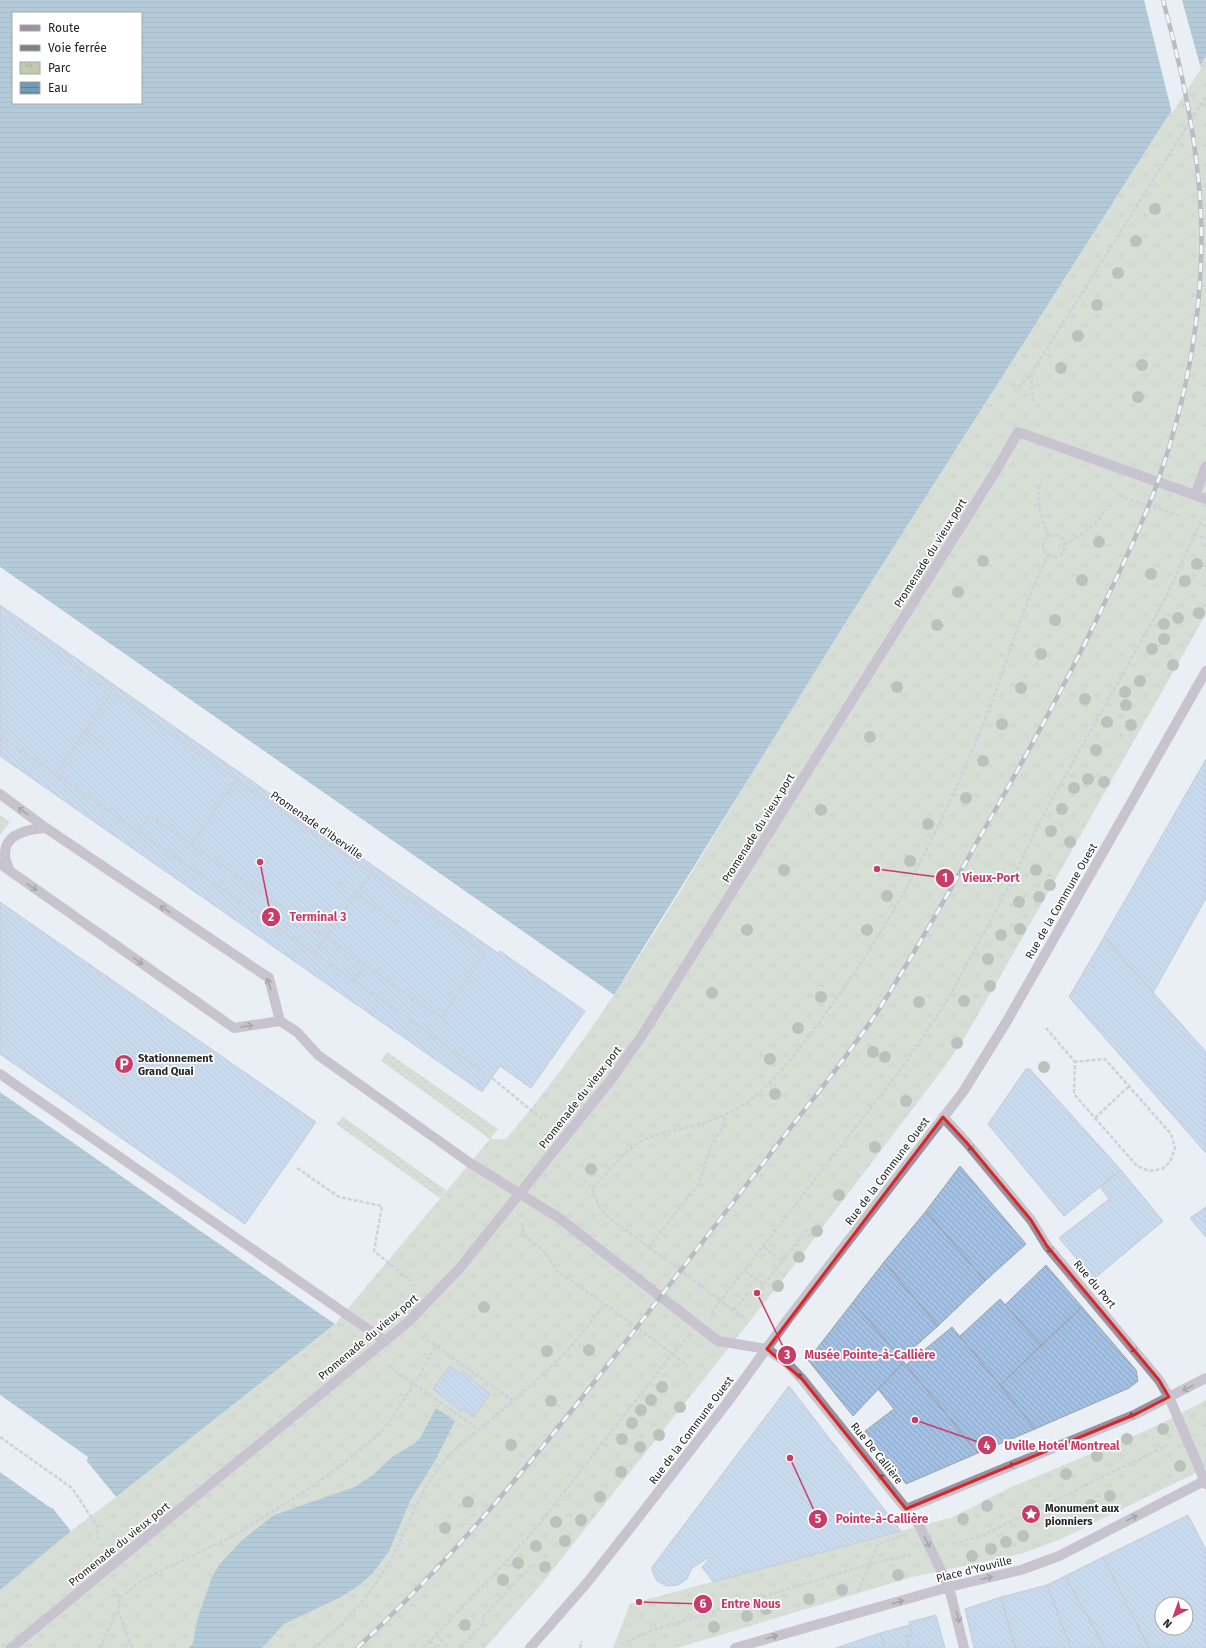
<svg xmlns="http://www.w3.org/2000/svg" width="1206" height="1648" font-family="'Fira Sans',sans-serif">
  <defs>
    <pattern id="grass-dots" width="8" height="8" patternUnits="userSpaceOnUse"><rect width="8" height="8" fill="#c0caaf"/><path d="M2 2h.1M6 6h.1" fill="none" stroke="#a5ad97" stroke-width="1.8" stroke-linecap="round"/></pattern>
    <pattern id="park-tufts" width="24" height="20" patternUnits="userSpaceOnUse"><rect width="24" height="20" fill="#c0caaf"/><path d="M3 7l-1-3M5 7V3M7 7l1-3M15 17l-1-3M17 17v-4M19 17l1-3" fill="none" stroke="#a5ad97"/></pattern>
    <pattern id="water-rules" width="6" height="5" patternUnits="userSpaceOnUse"><rect width="6" height="5" fill="#719db7"/><path d="M0 2.5h6" fill="none" stroke="#5d8095"/></pattern>
    <pattern id="building-back-hatch" width="6" height="6" patternUnits="userSpaceOnUse"><rect width="6" height="6" fill="#a1c0e4"/><path d="M-1 5l2 2M0 0l6 6M5-1l2 2" fill="none" stroke="#8aa5c4"/></pattern>
  </defs>
  <rect width="100%" height="100%" fill="#eaeff5"/>
  <path fill="url(#grass-dots)" d="M0,815L10,822L0,835Z
    M387,1052L498,1129L490,1139L381,1061Z
    M343,1117L446,1190L440,1198L336,1124Z"/>
  <path fill="url(#park-tufts)" d="M1206,56V614L1013,954L965,1037L942,1070L788,1273L539,1587L485,1648H0V1590L71,1531L116,1497L335,1324L490,1139H506C617,1009 699,857 789,713C927,493 1067,275 1206,56Z
    M1206,1400V1468L1061,1539L1024,1553L912,1577L677,1648H613L630,1604L953,1517L1007,1489L1159,1425Z"/>
  <path fill="url(#water-rules)" fill-rule="evenodd" d="M0,0H1206V56L846,622L614,995L0,567ZM13,13H141V103H13Z
    M0,1092L335,1324L116,1497L86,1460L88,1457L0,1395Z
    M436,1408L455,1421L436,1459L410,1501L389,1551L372,1574L358,1586L341,1597L284,1624L262,1648H189L193,1643L197,1620L212,1577L220,1564L241,1541L274,1515L355,1487L374,1474L392,1457L414,1444L420,1438Z
    M0,1472L51,1508L52,1507L71,1531L0,1590Z"/>
  <path fill="#eaeff5" d="M1144,0H1182L1201,69L1172,113Z
    M0,567L614,995L613,997L0,569Z
    M0,1090L1,1091L336,1323L335,1324L0,1092Z
    M0,1395L88,1458L86,1461L116,1497L114,1499L84,1462L85,1458L0,1398Z
    M0,1470L50,1506L53,1505L72,1529L71,1531L52,1507L51,1508L0,1472Z"/>
  <path fill="url(#building-back-hatch)" stroke="#9ea3a8" fill-rule="evenodd" d="M0,605L498,953L500,951L585,1011L531,1088L500,1066L482,1092L0,756Z
    M1206,759V898L1153,993L1104,937Z
    M0,902L316,1122L245,1224L0,1054Z
    M1104,937L1206,1052V1153L1069,997Z
    M1026,1069H1030L1121,1170L1064,1216L988,1124Z
    M960,1166L1026,1244L985,1281L926,1211Z
    M1121,1170L1163,1221L1094,1279L1059,1238L1109,1199L1100,1187Z
    M1206,1207V1237L1190,1218Z
    M926,1211L985,1281L938,1326L884,1262Z
    M884,1262L938,1326L901,1359L853,1302Z
    M1046,1265L1082,1307L1041,1345L1005,1305Z
    M1000,1299L1041,1345L1000,1385L960,1336Z
    M853,1302L904,1362L853,1416L808,1360Z
    M1082,1307L1136,1370L1138,1381L1129,1388L1035,1429L1000,1385Z
    M952,1327L1000,1385L1035,1429L978,1453L906,1365Z
    M904,1362L978,1453L906,1484L865,1431L894,1409L878,1389Z
    M450,1366L460,1373L462,1371L490,1394L474,1417L463,1409L461,1411L433,1389Z
    M789,1386L901,1531L713,1582L702,1567L709,1559L708,1558L692,1568L687,1579L678,1585L667,1586L657,1581L652,1571V1567Z
    M1188,1515L1206,1550V1648H1149L1103,1557ZM1162,1604H1186V1628H1162Z
    M1103,1557L1149,1648H1105L1065,1576Z
    M1065,1576L1105,1648H1071L1047,1585Z
    M1047,1585L1071,1648L1015,1647L1001,1597Z
    M1001,1597L1015,1647L1019,1646V1648H974L965,1609Z
    M936,1615L945,1648H909L906,1636H912L909,1622Z
    M910,1625L912,1636H906L909,1648H885L880,1633Z
    M880,1633L885,1648H836Z"/>
  <g fill="none" stroke-linecap="round" stroke-linejoin="round">
    <path stroke="#acb0b5" stroke-width="2.5" stroke-dasharray="4 2" stroke-linecap="butt" d="M1031,374L1033,401
      M1014,392L1031,374L1206,96
      M1040,485C1035,502 1042,520 1049,536
      M1119,496L1181,516
      M1194,534L1206,539
      M1043 546a11 11 0 1 1 22 0a11 11 0 1 1-22 0Z
      M1065,545C1078,536 1101,524 1105,508
      M0,614L485,953L441,1018L149,815L138,832
      M85,731L106,745
      M0,736L368,990L492,1078L543,1120
      M55,774L111,693
      M191,845L237,779
      M339,882L399,923
      M315,953L371,873
      M355,981L365,965
      M1046,1028L1075,1062L1074,1094L1137,1166L1149,1171L1162,1169L1170,1162L1175,1148L1171,1134L1105,1059L1075,1062
      M1095,1118L1129,1086
      M297,1168L339,1197L382,1206L374,1251L411,1281
      M584,1180L592,1188L599,1207L608,1217L746,1319
      M592,1188C609,1172 624,1149 645,1139C658,1133 672,1131 685,1128C715,1120 741,1111 764,1088C789,1064 810,1035 831,1006C898,914 946,818 988,712C1008,660 1022,606 1048,556
      M522,1223L524,1235L546,1253L556,1270L637,1327L688,1366
      M764,1247L782,1261
      M648,1248L697,1186C705,1171 706,1154 715,1139C719,1131 726,1126 724,1116
      M745,1271L763,1285
      M734,1310L747,1294L757,1293L807,1230
      M711,1313L904,1065L948,999L1009,886L1041,819L1165,599L1202,519
      M422,1336L512,1400
      M390,1367L478,1429
      M0,1437L72,1488L97,1526L98,1542
      M953,1544L984,1535L1168,1445
      M113,1589L120,1598L118,1611L132,1648
      M858,1592L878,1544L904,1535
      M120,1598L142,1580L233,1536L307,1490L339,1467L380,1433L389,1422L414,1384L436,1346
      M436,1635L449,1648
      M430,1641L436,1648
      M621,1644L653,1630L870,1564L911,1555
      M100,1648L117,1611
      M313,1648C345,1625 370,1595 390,1561C408,1529 418,1493 441,1465C458,1444 480,1430 500,1412C522,1392 546,1373 567,1351C580,1336 592,1320 605,1304
      M423,1648L504,1564L535,1529L672,1354L686,1340
      M460,1648L484,1623L482,1618L532,1565
      M580,1648L582,1641"/>
    <path stroke="#9d90a0" stroke-width="10" d="M1195,495L1206,466
      M0,794L46,828L269,978L280,1021
      M0,864L234,1028L280,1021L297,1032L318,1055L470,1163L559,1218L718,1341L767,1349L787,1363L802,1379L919,1525L949,1587L964,1648
      M10,871C8,866 5,860 5,855C4,833 29,829 46,828
      M0,1074L385,1341
      M943,1117L967,1143L1031,1220L1047,1246L1159,1380L1169,1397L1206,1484
      M906,1509L1136,1414L1206,1378
      M11,1648L408,1322L459,1269L610,1081L641,1037L997,469L1018,432L1206,499
      M530,1648L586,1584L635,1522L727,1403L788,1319L963,1092L1007,1021L1206,671
      M735,1648L949,1587L1021,1570L1059,1556L1206,1480"/>
    <g stroke="#7f8285" stroke-width="4.5">
      <path id="rail" d="M357,1648C454,1558 536,1457 617,1353C686,1264 754,1174 824,1085C845,1057 867,1029 886,998C927,933 964,865 1002,798C1038,734 1073,670 1104,604C1124,563 1144,521 1159,478C1188,395 1204,305 1201,216C1198,142 1182,71 1163,0"/>
    </g>
    <use href="#rail" stroke="#fff" stroke-width="3" stroke-dasharray="9" stroke-linecap="butt"/>
  </g>
  <g fill="#828c73">
    <circle cx="1155" cy="209" r="6"/>
    <circle cx="1136" cy="241" r="6"/>
    <circle cx="1118" cy="273" r="6"/>
    <circle cx="1097" cy="305" r="6"/>
    <circle cx="1078" cy="336" r="6"/>
    <circle cx="1142" cy="365" r="6"/>
    <circle cx="1061" cy="368" r="6"/>
    <circle cx="1138" cy="397" r="6"/>
    <circle cx="1099" cy="542" r="6"/>
    <circle cx="983" cy="561" r="6"/>
    <circle cx="1197" cy="564" r="6"/>
    <circle cx="1151" cy="574" r="6"/>
    <circle cx="1082" cy="580" r="6"/>
    <circle cx="1185" cy="581" r="6"/>
    <circle cx="958" cy="592" r="6"/>
    <circle cx="1199" cy="613" r="6"/>
    <circle cx="1178" cy="618" r="6"/>
    <circle cx="1055" cy="620" r="6"/>
    <circle cx="1164" cy="624" r="6"/>
    <circle cx="937" cy="625" r="6"/>
    <circle cx="1164" cy="639" r="6"/>
    <circle cx="1152" cy="649" r="6"/>
    <circle cx="1041" cy="654" r="6"/>
    <circle cx="1173" cy="665" r="6"/>
    <circle cx="1140" cy="681" r="6"/>
    <circle cx="897" cy="687" r="6"/>
    <circle cx="1021" cy="688" r="6"/>
    <circle cx="1125" cy="692" r="6"/>
    <circle cx="1085" cy="699" r="6"/>
    <circle cx="1126" cy="705" r="6"/>
    <circle cx="1107" cy="722" r="6"/>
    <circle cx="1002" cy="724" r="6"/>
    <circle cx="1131" cy="725" r="6"/>
    <circle cx="870" cy="737" r="6"/>
    <circle cx="1096" cy="750" r="6"/>
    <circle cx="983" cy="761" r="6"/>
    <circle cx="1088" cy="779" r="6"/>
    <circle cx="1104" cy="782" r="6"/>
    <circle cx="1074" cy="788" r="6"/>
    <circle cx="966" cy="798" r="6"/>
    <circle cx="1062" cy="809" r="6"/>
    <circle cx="821" cy="810" r="6"/>
    <circle cx="928" cy="824" r="6"/>
    <circle cx="1051" cy="831" r="6"/>
    <circle cx="1070" cy="842" r="6"/>
    <circle cx="910" cy="861" r="6"/>
    <circle cx="784" cy="870" r="6"/>
    <circle cx="1036" cy="870" r="6"/>
    <circle cx="1050" cy="885" r="6"/>
    <circle cx="887" cy="896" r="6"/>
    <circle cx="1039" cy="897" r="6"/>
    <circle cx="1019" cy="902" r="6"/>
    <circle cx="1020" cy="929" r="6"/>
    <circle cx="747" cy="930" r="6"/>
    <circle cx="867" cy="930" r="6"/>
    <circle cx="1001" cy="935" r="6"/>
    <circle cx="988" cy="959" r="6"/>
    <circle cx="990" cy="986" r="6"/>
    <circle cx="712" cy="993" r="6"/>
    <circle cx="821" cy="997" r="6"/>
    <circle cx="964" cy="1001" r="6"/>
    <circle cx="919" cy="1002" r="6"/>
    <circle cx="798" cy="1028" r="6"/>
    <circle cx="957" cy="1043" r="6"/>
    <circle cx="873" cy="1052" r="6"/>
    <circle cx="885" cy="1057" r="6"/>
    <circle cx="770" cy="1059" r="6"/>
    <circle cx="1044" cy="1067" r="6"/>
    <circle cx="775" cy="1094" r="6"/>
    <circle cx="906" cy="1101" r="6"/>
    <circle cx="875" cy="1147" r="6"/>
    <circle cx="591" cy="1169" r="6"/>
    <circle cx="839" cy="1195" r="6"/>
    <circle cx="817" cy="1231" r="6"/>
    <circle cx="799" cy="1257" r="6"/>
    <circle cx="778" cy="1286" r="6"/>
    <circle cx="484" cy="1307" r="6"/>
    <circle cx="589" cy="1350" r="6"/>
    <circle cx="547" cy="1351" r="6"/>
    <circle cx="662" cy="1387" r="6"/>
    <circle cx="651" cy="1400" r="6"/>
    <circle cx="551" cy="1401" r="6"/>
    <circle cx="680" cy="1407" r="6"/>
    <circle cx="641" cy="1410" r="6"/>
    <circle cx="632" cy="1423" r="6"/>
    <circle cx="1163" cy="1429" r="6"/>
    <circle cx="659" cy="1435" r="6"/>
    <circle cx="622" cy="1439" r="6"/>
    <circle cx="1127" cy="1439" r="6"/>
    <circle cx="511" cy="1445" r="6"/>
    <circle cx="640" cy="1447" r="6"/>
    <circle cx="1097" cy="1456" r="6"/>
    <circle cx="1180" cy="1466" r="6"/>
    <circle cx="621" cy="1472" r="6"/>
    <circle cx="1066" cy="1474" r="6"/>
    <circle cx="1110" cy="1496" r="6"/>
    <circle cx="600" cy="1497" r="6"/>
    <circle cx="468" cy="1502" r="6"/>
    <circle cx="1091" cy="1505" r="6"/>
    <circle cx="987" cy="1506" r="6"/>
    <circle cx="963" cy="1519" r="6"/>
    <circle cx="581" cy="1520" r="6"/>
    <circle cx="556" cy="1522" r="6"/>
    <circle cx="445" cy="1528" r="6"/>
    <circle cx="1023" cy="1536" r="6"/>
    <circle cx="565" cy="1541" r="6"/>
    <circle cx="1006" cy="1542" r="6"/>
    <circle cx="536" cy="1546" r="6"/>
    <circle cx="991" cy="1549" r="6"/>
    <circle cx="972" cy="1556" r="6"/>
    <circle cx="518" cy="1563" r="6"/>
    <circle cx="545" cy="1567" r="6"/>
    <circle cx="898" cy="1575" r="6"/>
    <circle cx="503" cy="1580" r="6"/>
    <circle cx="842" cy="1590" r="6"/>
    <circle cx="809" cy="1599" r="6"/>
    <circle cx="766" cy="1609" r="6"/>
    <circle cx="747" cy="1616" r="6"/>
    <circle cx="465" cy="1625" r="6"/>
    <circle cx="714" cy="1627" r="6"/>
  </g>
  <defs><path id="oneway-shaft" d="M-6 0H5M1.5-3L5.5 0L1.5 3" fill="none" stroke-width="1.6" stroke-linecap="round" stroke-linejoin="round"/></defs>
  <g stroke="#545057">
    <use href="#oneway-shaft" transform="translate(23 811) rotate(-144)"/>
    <use href="#oneway-shaft" transform="translate(32 887) rotate(35)"/>
    <use href="#oneway-shaft" transform="translate(165 909) rotate(-146)"/>
    <use href="#oneway-shaft" transform="translate(138 961) rotate(35)"/>
    <use href="#oneway-shaft" transform="translate(269 984) rotate(-108)"/>
    <use href="#oneway-shaft" transform="translate(247 1026) rotate(-9)"/>
    <use href="#oneway-shaft" transform="translate(970 1146) rotate(50)"/>
    <use href="#oneway-shaft" transform="translate(1049 1248) rotate(52)"/>
    <use href="#oneway-shaft" transform="translate(1133 1348) rotate(50)"/>
    <use href="#oneway-shaft" transform="translate(800 1378) rotate(-131)"/>
    <use href="#oneway-shaft" transform="translate(1188 1388) rotate(152)"/>
    <use href="#oneway-shaft" transform="translate(1134 1415) rotate(156)"/>
    <use href="#oneway-shaft" transform="translate(1014 1465) rotate(158)"/>
    <use href="#oneway-shaft" transform="translate(882 1479) rotate(-129)"/>
    <use href="#oneway-shaft" transform="translate(1132 1518) rotate(-27)"/>
    <use href="#oneway-shaft" transform="translate(927 1542) rotate(62)"/>
    <use href="#oneway-shaft" transform="translate(987 1578) rotate(-13)"/>
    <use href="#oneway-shaft" transform="translate(898 1602) rotate(-16)"/>
    <use href="#oneway-shaft" transform="translate(958 1617) rotate(75)"/>
    <use href="#oneway-shaft" transform="translate(772 1637) rotate(-16)"/>
  </g>
  <path d="M0 0H1206V1648H0ZM943,1117L967,1143L1031,1220L1047,1246L1159,1380L1169,1397L1136,1414L906,1509L802,1379L767,1349Z" fill="#eaeff5" fill-opacity=".55" fill-rule="evenodd"/>
  <path fill="none" stroke="#d62828" stroke-width="3" stroke-linejoin="round" d="M943,1117L967,1143L1031,1220L1047,1246L1159,1380L1169,1397L1136,1414L906,1509L802,1379L767,1349Z"/>
  <defs>
    <g id="parking-disc" transform="scale(1)"><circle r="9.5" fill="#c93c68" stroke="#fff"/><path d="M-3.5-5.5H1a3.5 3.5 0 0 1 0 7H-1V5.5H-3.5ZM-1-3.4V-.6H.8a1.4 1.4 0 0 0 0-2.8Z" fill="#fff"/></g>
    <g id="sight-disc" transform="scale(1)"><circle r="9.5" fill="#c93c68" stroke="#fff"/><path d="M0-6L1.8-2.2L6-1.7L2.9 1.2L3.7 5.4L0 3.3L-3.7 5.4L-2.9 1.2L-6-1.7L-1.8-2.2Z" fill="#fff"/></g>
  </defs>
  <g fill-rule="evenodd">
    <use href="#parking-disc" x="124" y="1064"/>
    <use href="#sight-disc" x="1031" y="1514"/>
  </g>
  <g text-anchor="middle" stroke-width="3.5" stroke-linejoin="round" paint-order="stroke">
    <g font-size="11" fill="#242527" stroke="#fff">
      <text transform="translate(930 553) rotate(-58)" y="4">Promenade du vieux port</text>
      <text transform="translate(317 825) rotate(35)" y="4">Promenade d'Iberville</text>
      <text transform="translate(758 828) rotate(-58)" y="4">Promenade du vieux port</text>
      <text transform="translate(1061 901) rotate(-60)" y="4">Rue de la Commune Ouest</text>
      <text transform="translate(580 1097) rotate(-52)" y="4">Promenade du vieux port</text>
      <text transform="translate(887 1171) rotate(-53)" y="4">Rue de la Commune Ouest</text>
      <text transform="translate(1095 1284) rotate(50)" y="4">Rue du Port</text>
      <text transform="translate(368 1337) rotate(-40)" y="4">Promenade du vieux port</text>
      <text transform="translate(691 1430) rotate(-53)" y="4">Rue de la Commune Ouest</text>
      <text transform="translate(877 1453) rotate(51)" y="4">Rue De Callière</text>
      <text transform="translate(119 1544) rotate(-39)" y="4">Promenade du vieux port</text>
      <text transform="translate(974 1569) rotate(-14)" y="4">Place d'Youville</text>
    </g>
    <g font-size="11" font-weight="bold" fill="#242527" stroke="#fff" text-anchor="start">
      <text x="138" y="1062">Stationnement<tspan x="138" dy="13">Grand Quai</tspan></text>
      <text x="1045" y="1512">Monument aux<tspan x="1045" dy="13">pionniers</tspan></text>
    </g>
  </g>
  <path fill="none" stroke="#c93c68" stroke-width="1.5" d="M877 869L945 878M260 862L271 917M757 1293L787 1355M915 1420L987 1445M790 1458L818 1519M639 1602L703 1604"/>
  <g fill="#c93c68" stroke="#fff" stroke-width="1.5">
    <circle cx="877" cy="869" r="4"/>
    <circle cx="260" cy="862" r="4"/>
    <circle cx="757" cy="1293" r="4"/>
    <circle cx="915" cy="1420" r="4"/>
    <circle cx="790" cy="1458" r="4"/>
    <circle cx="639" cy="1602" r="4"/>
    <circle cx="945" cy="878" r="10"/>
    <circle cx="271" cy="917" r="10"/>
    <circle cx="787" cy="1355" r="10"/>
    <circle cx="987" cy="1445" r="10"/>
    <circle cx="818" cy="1519" r="10"/>
    <circle cx="703" cy="1604" r="10"/>
  </g>
  <g font-size="12" text-anchor="middle" font-weight="bold" fill="#fff">
    <text x="945" y="882">1</text>
    <text x="271" y="921">2</text>
    <text x="787" y="1359">3</text>
    <text x="987" y="1450">4</text>
    <text x="818" y="1523">5</text>
    <text x="703" y="1608">6</text>
  </g>
  <g font-size="12" text-anchor="middle" font-weight="bold" fill="#c93c68" stroke="#fff" stroke-width="3.5" stroke-linejoin="round" paint-order="stroke">
    <text x="991" y="882">Vieux-Port</text>
    <text x="318" y="921">Terminal 3</text>
    <text x="870" y="1359">Musée Pointe-à-Callière</text>
    <text x="1062" y="1450">Uville Hotel Montreal</text>
    <text x="882" y="1523">Pointe-à-Callière</text>
    <text x="751" y="1608">Entre Nous</text>
  </g>
  <rect x="12" y="12" width="130" height="92" fill="#ffffff" stroke="#a7a8a9"/>
  <rect x="20" y="25" width="20" height="6" fill="#9d90a0" stroke="#a7a8a9"/>
  <text x="48" y="32" font-size="12" fill="#242527">Route</text>
  <rect x="20" y="45" width="20" height="6" fill="#7f8285" stroke="#a7a8a9"/>
  <text x="48" y="52" font-size="12" fill="#242527">Voie ferrée</text>
  <rect x="20" y="62" width="20" height="12" fill="url(#park-tufts)" stroke="#a7a8a9"/>
  <text x="48" y="72" font-size="12" fill="#242527">Parc</text>
  <rect x="20" y="82" width="20" height="12" fill="url(#water-rules)" stroke="#a7a8a9"/>
  <text x="48" y="92" font-size="12" fill="#242527">Eau</text>
  <g transform="translate(1174 1616) rotate(221)"><circle r="19" fill="#ffffff" stroke="#a7a8a9"/>
  <path d="M0-3L7 15L0 10L-7 15Z" fill="#c93c68"/>
  <text y="-6" font-size="11" font-weight="bold" text-anchor="middle" fill="#242527">N</text>
  </g>
</svg>
